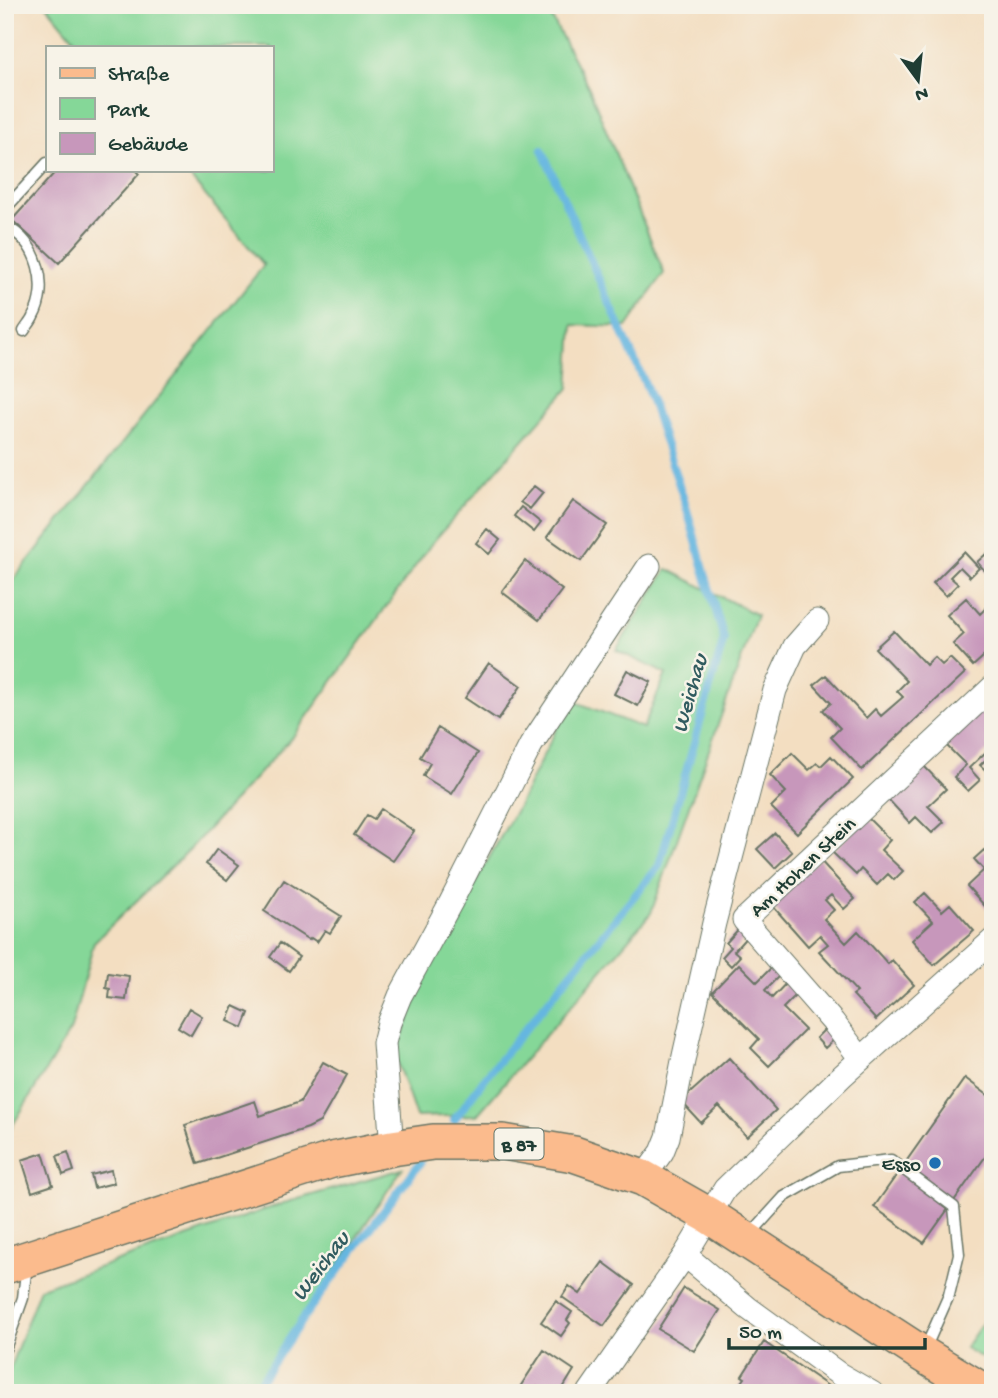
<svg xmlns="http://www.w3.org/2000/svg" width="998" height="1398" font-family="'Gochi Hand',sans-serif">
  <rect width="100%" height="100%" fill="#f7f3e8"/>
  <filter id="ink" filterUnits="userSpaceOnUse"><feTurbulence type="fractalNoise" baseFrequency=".0143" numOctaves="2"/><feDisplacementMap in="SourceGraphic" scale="14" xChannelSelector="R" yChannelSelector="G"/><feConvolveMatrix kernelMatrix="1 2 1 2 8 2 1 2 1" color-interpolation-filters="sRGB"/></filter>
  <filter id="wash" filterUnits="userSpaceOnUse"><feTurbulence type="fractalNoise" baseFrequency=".00686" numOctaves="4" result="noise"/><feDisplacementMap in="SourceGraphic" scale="28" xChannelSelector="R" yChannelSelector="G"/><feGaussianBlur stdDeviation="1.57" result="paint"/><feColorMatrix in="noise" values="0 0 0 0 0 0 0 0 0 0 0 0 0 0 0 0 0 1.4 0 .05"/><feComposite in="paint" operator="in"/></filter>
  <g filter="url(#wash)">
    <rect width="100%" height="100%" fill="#f3dec1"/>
    <path fill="#85d798" stroke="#528a66" stroke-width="2" d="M46,5H545L589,88L664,273L627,327L573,325L569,388L432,543L294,735L190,849L94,942L71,1029L5,1138V590L264,265L184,170H271V47H81Z
      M667,569L757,615L651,913L477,1115L416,1117L395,1056L427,969L518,806L571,700L643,728L666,674L616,650Z
      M402,1169L253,1393H5V1381L40,1288L281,1204Z
      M993,1308V1364L965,1348Z"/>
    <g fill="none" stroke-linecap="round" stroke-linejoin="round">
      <path stroke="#65b6e0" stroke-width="8" d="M454,1120L485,1078L659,866L724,639L685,503L647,388L542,150
        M253,1393L308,1311L420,1163"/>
    </g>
    <g id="blocks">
      <path fill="#c797bb" d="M57,170H135L139,174L59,263L12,220Z
        M534,486L543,493L530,509L520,502Z
        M573,501L607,525L581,561L547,537Z
        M521,507L541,523L534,532L514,516Z
        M487,529L500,540L489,554L476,543Z
        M964,552L979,568L970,577L960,567L950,577L958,584L946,596L933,583Z
        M986,554L993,562V568L987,573L977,562Z
        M525,561L562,590L539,620L502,592Z
        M966,598L980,614L990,604L993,607V648L973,666L953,644L964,634L947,615Z
        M894,631L926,665L934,657L942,665L950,658L965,673L862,770L831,737L840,728L823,710L831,703L814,685L826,675L866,718L875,709L881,716L903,697L897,691L907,681L875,648Z
        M489,663L521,686L498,720L465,698Z
        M627,670L651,682L638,706L614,694Z
        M981,709L993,721V777L980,765L992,754L988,750L969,768L980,780L968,791L954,777L966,765L945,744Z
        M438,728L478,753L452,794L423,776L430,763L420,757Z
        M792,753L809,770L817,763L821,766L831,756L853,779L797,833L771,807L786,792L770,775Z
        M922,764L946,789L928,806L944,822L932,833L916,817L910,823L887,798Z
        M381,809L414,831L393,861L354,835L367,815L374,819Z
        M867,817L890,840L881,850L903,871L894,880L888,874L877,885L861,869L856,875L832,852Z
        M775,833L792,852L775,868L757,849Z
        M217,849L239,865L227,880L206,864Z
        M984,850L993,860V912L991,913L967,886L984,870L974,859Z
        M819,859L855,899L844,909L831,895L825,900L834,910L824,919L846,943L858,931L888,964L892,960L914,985L876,1020L853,995L857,992L819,951L828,944L820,935L808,946L770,903Z
        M284,880L341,916L330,933L325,930L317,942L311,938L309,940L264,911Z
        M925,893L942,911L950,904L974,931L934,965L912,940L933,921L915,902Z
        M742,925L750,933L734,951L740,956L731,966L722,957L731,947L726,943Z
        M280,943L299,957L289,971L270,957Z
        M739,964L757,982L774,965L782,973L765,990L772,998L791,978L802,989L783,1008L805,1030L769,1066L751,1048L759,1039L712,992Z
        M108,973L129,976L126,1000L109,998L110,989L106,988Z
        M234,1006L249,1013L243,1028L228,1021Z
        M189,1008L202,1016L191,1035L178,1027Z
        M830,1024L840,1034L825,1048L816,1038Z
        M729,1058L776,1110L747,1137L719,1106L701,1123L681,1101Z
        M323,1062L347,1075L320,1122L308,1128L198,1164L185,1125L255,1101L260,1116L300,1102Z
        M965,1078L993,1099V1157L988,1153L924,1243L874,1207Z
        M68,1152L74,1171L63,1175L57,1156Z
        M43,1153L53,1185L32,1192L22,1160Z
        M111,1170L114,1183L94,1188L91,1175Z
        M603,1262L634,1285L604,1326L562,1297L569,1286L580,1294Z
        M684,1288L720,1310L694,1351L658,1329Z
        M556,1301L572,1312L567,1320L570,1323L561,1336L541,1322Z
        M764,1342L831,1388L828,1393H734L745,1378L742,1376Z
        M544,1350L574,1370L560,1393H516Z"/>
    </g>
  </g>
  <g filter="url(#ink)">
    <use href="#blocks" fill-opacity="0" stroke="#697565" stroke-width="2"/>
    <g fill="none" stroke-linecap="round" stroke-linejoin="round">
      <g stroke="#697565" stroke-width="13">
        <path id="lane" d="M5,209L47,163
          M5,226C38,241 50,287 33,317C31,322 27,326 24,331
          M748,1237L784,1197L838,1166L891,1160L954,1207L959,1254L949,1295L925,1349
          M5,1349L23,1298L27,1264"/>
      </g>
      <g stroke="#697565" stroke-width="25">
        <path id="street" d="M861,1059L833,1022L744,920L993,687
          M392,1148L384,1043L389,1023L400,996L451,902L531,745L649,566
          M643,1178L662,1152L668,1137L684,1056L714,923L775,690L795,646L817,621
          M589,1393L685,1255
          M872,1393L839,1374L748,1308L685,1255L725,1189L842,1076L993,940"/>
      </g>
      <g stroke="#697565" stroke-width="38">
        <path id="primary" d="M5,1266L332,1160L392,1148L433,1142H503L574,1154L643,1178L708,1215L922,1354L986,1393"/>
      </g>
      <use href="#lane" stroke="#fff" stroke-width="10"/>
      <use href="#street" stroke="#fff" stroke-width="23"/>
      <use href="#primary" stroke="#fbbb8d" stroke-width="35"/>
    </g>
  </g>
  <circle fill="#1f6fb2" stroke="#f7f3e8" stroke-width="2.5" cx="935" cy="1163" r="7"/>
  <g text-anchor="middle" stroke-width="5" stroke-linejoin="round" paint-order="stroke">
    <rect fill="#f7f3e8" stroke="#60746a" stroke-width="2" x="494.5" y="1128.5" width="49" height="31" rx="5"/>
    <g font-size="19" font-weight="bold" fill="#1f3d34">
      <text x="519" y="1151">B 87</text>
    </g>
    <g font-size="21" fill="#1f3d34" stroke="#f7f3e8">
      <text transform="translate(802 866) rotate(-43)" y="7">Am Hohen Stein</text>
    </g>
    <g font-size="21" fill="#1f3d34" stroke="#f7f3e8" text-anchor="end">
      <text x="921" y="1170">Esso</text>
    </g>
    <g font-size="23" font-style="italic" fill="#305b5f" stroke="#f7f3e8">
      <text transform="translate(688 693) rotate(-74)" y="8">Weichau</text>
      <text transform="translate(319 1265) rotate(-53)" y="8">Weichau</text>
    </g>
  </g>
  <rect width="998" height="1398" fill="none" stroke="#f7f3e8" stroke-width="28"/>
  <rect x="46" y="46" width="228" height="126" fill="#f7f3e8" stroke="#a1aaa0" stroke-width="2"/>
  <rect x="60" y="68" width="35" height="10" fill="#fbbb8d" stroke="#a1aaa0" stroke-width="2"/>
  <text x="108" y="80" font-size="21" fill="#1f3d34">Straße</text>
  <rect x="60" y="98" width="35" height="21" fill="#85d798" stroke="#a1aaa0" stroke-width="2"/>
  <text x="108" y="116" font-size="21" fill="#1f3d34">Park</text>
  <rect x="60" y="133" width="35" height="21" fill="#c797bb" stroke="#a1aaa0" stroke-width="2"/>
  <text x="108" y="150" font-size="21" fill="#1f3d34">Gebäude</text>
  <g transform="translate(918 80) rotate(165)" stroke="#f7f3e8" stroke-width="5" paint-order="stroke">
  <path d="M0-5L12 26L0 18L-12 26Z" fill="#1f3d34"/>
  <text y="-10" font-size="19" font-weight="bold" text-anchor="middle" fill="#1f3d34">N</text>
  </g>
  <path d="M729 1338v10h196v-10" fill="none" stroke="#1f3d34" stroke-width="3.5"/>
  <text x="739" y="1338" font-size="21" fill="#1f3d34" stroke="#f7f3e8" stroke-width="5" paint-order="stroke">50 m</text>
</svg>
